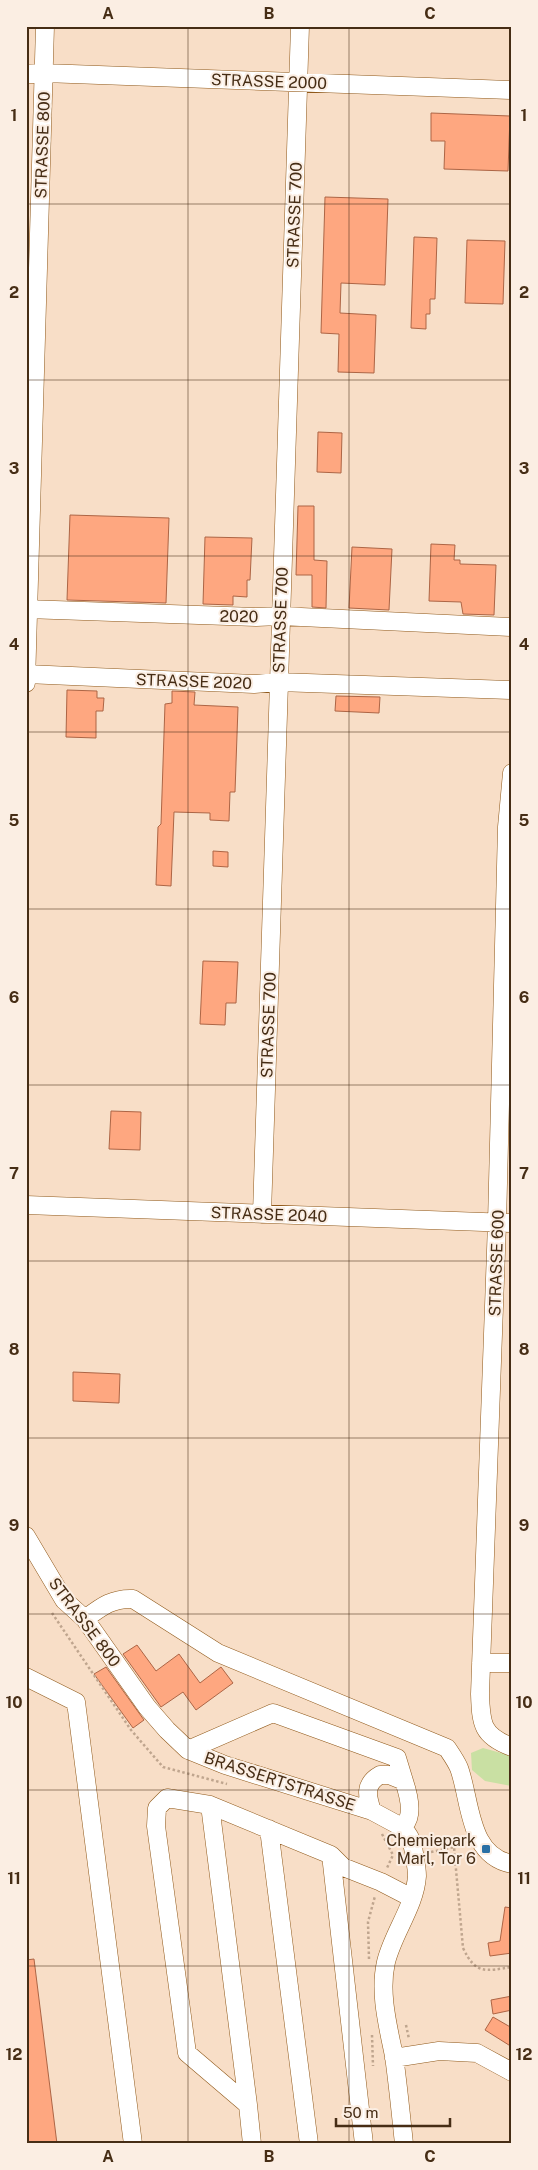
<svg xmlns="http://www.w3.org/2000/svg" width="538" height="2170" font-family="'Public Sans',sans-serif">
  <rect width="100%" height="100%" fill="#f8dec7"/>
  <path fill="#c9e0a3" d="M483,1748L512,1756V1786L485,1781L472,1770L471,1753Z"/>
  <path fill="#fea780" stroke="#ad6545" d="M431,113L510,116L508,171L444,169L445,141H431Z
    M325,197L388,199L385,285L341,283L340,313L376,315L374,373L338,372L339,334L321,333Z
    M414,237L437,238L435,299H430V314H426V329L411,328Z
    M467,240L505,241L503,304L465,303Z
    M318,432L342,433L341,473L317,472Z
    M298,506H314V560L327,561L326,608L312,607V575H296Z
    M70,515L169,518L166,603L67,600Z
    M205,537L252,538L250,580H247V597L233,596V605L203,604Z
    M431,544L455,545L454,560H460V564L496,565L494,615L463,614L461,602L429,601Z
    M352,547L392,549L389,610L349,608Z
    M67,690L97,691V698H104L103,711H96V738L66,737Z
    M172,691L195,692L194,705L238,707L235,792H230L229,821L210,820V813L174,812L171,886L156,885L158,827L161,824L165,704L172,703Z
    M336,696L380,697L379,713L335,711Z
    M213,851L228,852V867L213,866Z
    M203,961L238,962L236,1003H226L225,1025L200,1024Z
    M111,1111L141,1112L140,1150L109,1149Z
    M73,1372L120,1374L119,1403L73,1401Z
    M137,1645L156,1671L179,1654L200,1683L221,1667L233,1683L196,1710L183,1692L161,1707L123,1654Z
    M106,1667L144,1720L133,1728L94,1674Z
    M505,1907L512,1908V1953L490,1956L488,1943L500,1941Z
    M34,1959L57,2144H26V1960Z
    M512,1996V2010L493,2014L491,2000Z
    M493,2017L512,2028V2047L485,2030Z"/>
  <g fill="none" stroke-linecap="round" stroke-linejoin="round">
    <g stroke="#90591a" stroke-width="19">
      <path id="minor" d="M26,74L44,73L512,90
        M26,609L256,617L280,616L512,627
        M26,674L254,684L278,682L512,690
        M26,683L45,26
        M512,773L507,827L497,1223L480,1694C481,1724 482,1736 512,1747
        M26,1205L512,1223
        M262,1214L300,26
        M26,1536L64,1600L85,1619L147,1707L167,1730L188,1750L225,1765L372,1811
        M85,1619C101,1607 112,1598 133,1599L218,1653L447,1748C451,1754 456,1761 459,1768C471,1801 468,1856 512,1864
        M481,1663H512
        M26,1677L76,1702L133,2144
        M188,1750L273,1713L397,1758L404,1781
        M380,1775H389L404,1781C408,1793 414,1814 405,1824L398,1825L372,1811C367,1796 364,1784 380,1775Z
        M210,1805L248,2105
        M398,1825C409,1832 412,1840 414,1853C415,1860 417,1868 417,1876C415,1906 393,1933 386,1962C379,1993 388,2026 394,2056C398,2085 401,2115 404,2144
        M269,1829L309,2144
        M394,2058L439,2051L477,2053L512,2072
        M252,2144L248,2105L187,2053L156,1826L157,1808L167,1798L210,1805L331,1855
        M364,2144L331,1855L343,1867L381,1882L412,1898"/>
    </g>
    <path stroke="#bfa58e" stroke-width="2.5" stroke-dasharray="2.5 2.5" stroke-linecap="butt" d="M52,1613L131,1730L163,1767L227,1784
      M382,1834L393,1855L387,1868
      M431,1852L454,1847L463,1948C476,1975 485,1971 512,1967
      M369,1959L368,1922L375,1896
      M406,2025L409,2039
      M372,2035L373,2066"/>
    <use href="#minor" stroke="#fff" stroke-width="18"/>
  </g>
  <path fill="none" stroke="#462d15" stroke-width="1" stroke-opacity="0.55" d="M188,26V2144M349,26V2144M26,204H512M26,380H512M26,556H512M26,732H512M26,909H512M26,1085H512M26,1261H512M26,1438H512M26,1614H512M26,1790H512M26,1966H512"/>
  <rect fill="#2a70a5" stroke="#fbeee3" stroke-width="2" x="481" y="1844" width="10" height="10" rx="2.5"/>
  <g text-anchor="middle" stroke-width="4" stroke-linejoin="round" paint-order="stroke">
    <g font-size="16" fill="#462d15" stroke="#fbeee3">
      <text transform="translate(269 81) rotate(2)" y="6">STRASSE 2000</text>
      <text transform="translate(42 145) rotate(-88)" y="6">STRASSE 800</text>
      <text transform="translate(294 215) rotate(-88)" y="6">STRASSE 700</text>
      <text transform="translate(239 616) rotate(1)" y="6">2020</text>
      <text transform="translate(280 620) rotate(-88)" y="6">STRASSE 700</text>
      <text transform="translate(194 681) rotate(2)" y="6">STRASSE 2020</text>
      <text transform="translate(268 1025) rotate(-88)" y="6">STRASSE 700</text>
      <text transform="translate(269 1214) rotate(2)" y="6">STRASSE 2040</text>
      <text transform="translate(496 1263) rotate(-88)" y="6">STRASSE 600</text>
      <text transform="translate(85 1622) rotate(53)" y="6">STRASSE 800</text>
      <text transform="translate(280 1781) rotate(18)" y="6">BRASSERTSTRASSE</text>
    </g>
    <g font-size="16" fill="#462d15" stroke="#fbeee3" text-anchor="end">
      <text x="476" y="1846">Chemiepark<tspan x="476" dy="18">Marl, Tor 6</tspan></text>
    </g>
  </g>
  <rect width="538" height="2170" fill="none" stroke="#fbeee3" stroke-width="55"/>
  <path d="M336 2118v8h114v-8" fill="none" stroke="#462d15" stroke-width="2.5"/>
  <text x="343" y="2118" font-size="15" fill="#462d15" stroke="#fbeee3" stroke-width="4" paint-order="stroke">50 m</text>
  <rect x="28" y="28" width="482" height="2114" fill="none" stroke="#462d15" stroke-width="2"/>
  <g font-size="16" text-anchor="middle" font-weight="bold" fill="#462d15">
    <text x="108" y="19">A</text>
    <text x="269" y="19">B</text>
    <text x="430" y="19">C</text>
    <text x="14" y="121">1</text>
    <text x="524" y="121">1</text>
    <text x="14" y="298">2</text>
    <text x="524" y="298">2</text>
    <text x="14" y="474">3</text>
    <text x="524" y="474">3</text>
    <text x="14" y="650">4</text>
    <text x="524" y="650">4</text>
    <text x="14" y="826">5</text>
    <text x="524" y="826">5</text>
    <text x="14" y="1003">6</text>
    <text x="524" y="1003">6</text>
    <text x="14" y="1179">7</text>
    <text x="524" y="1179">7</text>
    <text x="14" y="1355">8</text>
    <text x="524" y="1355">8</text>
    <text x="14" y="1531">9</text>
    <text x="524" y="1531">9</text>
    <text x="14" y="1708">10</text>
    <text x="524" y="1708">10</text>
    <text x="14" y="1884">11</text>
    <text x="524" y="1884">11</text>
    <text x="14" y="2060">12</text>
    <text x="524" y="2060">12</text>
    <text x="108" y="2162">A</text>
    <text x="269" y="2162">B</text>
    <text x="430" y="2162">C</text>
  </g>
</svg>
